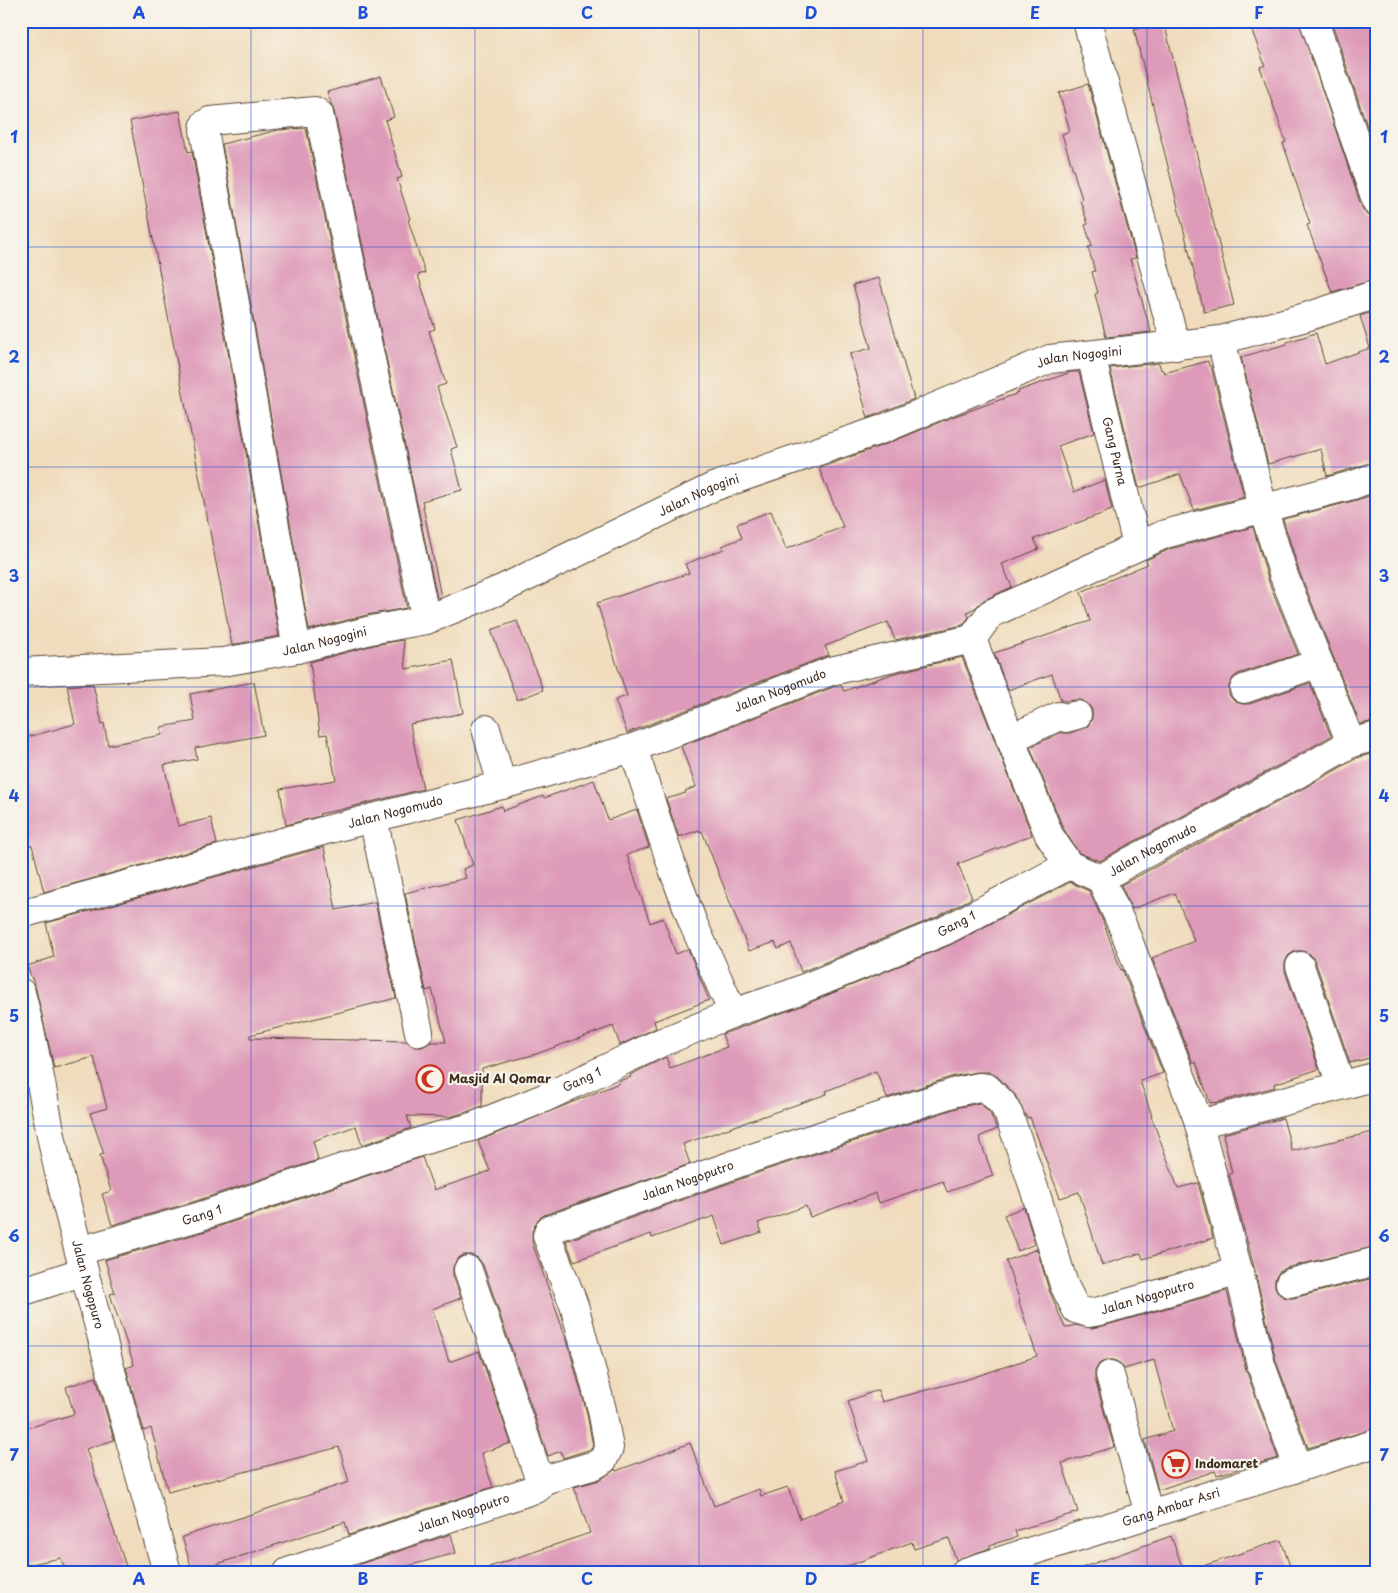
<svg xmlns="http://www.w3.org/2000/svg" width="1398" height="1593" font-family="'Playpen Sans',sans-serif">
  <rect width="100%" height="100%" fill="#f7f3e8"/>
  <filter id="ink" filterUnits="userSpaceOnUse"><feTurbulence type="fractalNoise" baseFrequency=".02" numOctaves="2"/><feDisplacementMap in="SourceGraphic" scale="10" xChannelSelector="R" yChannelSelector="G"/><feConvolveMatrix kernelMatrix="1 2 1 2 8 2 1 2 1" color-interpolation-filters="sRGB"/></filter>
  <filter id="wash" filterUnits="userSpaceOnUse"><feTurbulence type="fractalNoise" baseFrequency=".0096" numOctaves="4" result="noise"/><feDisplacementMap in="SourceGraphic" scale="20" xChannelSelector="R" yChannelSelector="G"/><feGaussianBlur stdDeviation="1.12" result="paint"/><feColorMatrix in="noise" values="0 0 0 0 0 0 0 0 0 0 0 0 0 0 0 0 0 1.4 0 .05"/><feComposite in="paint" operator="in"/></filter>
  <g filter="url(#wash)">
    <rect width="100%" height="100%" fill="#f0dcbc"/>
    <g id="blocks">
      <path fill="#de9bb9" d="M1254,21H1299L1362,208L1367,215L1377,218V279L1332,292L1307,225L1310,224L1283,143L1286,142L1260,67L1265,65L1252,31L1257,30Z
        M1331,21H1371L1377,36V155Z
        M1164,22L1234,305L1204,312L1134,29Z
        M381,76L394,117L385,120L402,177L397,179L410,219L408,220L425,273L418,275L435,329L429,331L446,384L437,387L457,447L451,449L462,490L422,501L441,597L437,598L334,111L327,92Z
        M1088,84L1136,258L1130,259L1151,332L1106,337L1095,294L1098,293L1092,272L1095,271L1088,247L1092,246L1085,225L1088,224L1080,200L1082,199L1062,134L1070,131L1059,93Z
        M180,111L188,152L192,151L279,636L232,645L130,121Z
        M306,128L407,608L367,615L309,630L222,144L278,130Z
        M879,278L914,399L868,418L850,354L871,348L853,285Z
        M1377,310V461L1327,476L1321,449L1268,464L1241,357L1287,344V342L1316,333L1325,364L1370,348L1360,316Z
        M1208,361L1209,366H1211L1244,497L1194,510L1180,474L1139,488L1110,368L1159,363L1161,370H1163L1164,373Z
        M1071,372H1079L1094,433L1058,446L1074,492L1105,480L1112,510L1034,539L1039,549L1002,564L1012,587L984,600L975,608L967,612L969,617L963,625L895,640L888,622L825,646L829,655L627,733L615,700L627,696L597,603L689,573L685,564L724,549L722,546L742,538L737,524L771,511L786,549L843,527L819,468L889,443L952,417L1019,393L1018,391Z
        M1377,493V721L1360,724L1299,571L1283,519L1357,500Z
        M1253,527L1269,582L1298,654L1238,674L1233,678L1229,686V695L1234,701L1242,704H1249L1310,683L1331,736L1289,760L1122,848L1100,861L1079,853L1063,828L1030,747L1060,733H1070L1088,726L1092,718V710L1088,704L1081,700L1061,701L1052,674L1008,690L994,653L1090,621L1081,592L1148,564L1146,560L1170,549Z
        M517,621L543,690L517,700L491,630Z
        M403,640L406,669L453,660L463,713L410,724L423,789L339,810L319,814L320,816L286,825L280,789L336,780L327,734L320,735L310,662L374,645Z
        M962,657L1032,835L958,864L972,898L937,917L801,972L791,943L778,949L775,942L749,951L702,831L700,832L699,830L679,837L666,799L686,793L685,791L696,787L681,746L836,686L841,685L844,691L891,674Z
        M254,682L264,735L195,748L197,759L164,765L178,826L211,818L217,844L44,892L32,845L21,848V739L75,724L67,686L93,684L102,724L104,723L108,745L162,735L161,727L195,721L190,694Z
        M1377,752V1056L1350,1063L1315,961L1310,954L1303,951H1295L1288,956L1285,963V971L1319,1069L1274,1084L1275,1087L1215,1103V1102L1210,1103L1196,1062L1193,1063L1152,958L1194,941L1175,893L1132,909L1121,885L1304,788L1357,758Z
        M594,780L608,820L637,810L649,847L627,855L650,923L663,918L676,954L688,949L709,1000L654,1021L656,1028L620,1045L613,1026L536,1054L482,1069V1106L467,1112L449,1117L407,1116L411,1128L362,1145L356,1126L313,1141L318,1160L193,1202L112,1225L102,1194L111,1191L100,1155L104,1154L90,1113L107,1108L94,1057L54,1068L36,989L27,966L54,957L46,923L324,847L336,910L375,902L396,998L250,1035V1038L407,1041L414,1047H422L431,1042H446L432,989L426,991L405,893L466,878L463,869L473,865L458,820L502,806L503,811L543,796L544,798Z
        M1070,882L1089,891L1102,919L1121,970L1122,969L1163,1073L1140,1081L1152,1116H1151L1178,1188L1198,1183L1213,1238L1143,1259L1141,1253L1102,1265L1079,1192L1060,1198L1030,1117L1027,1118L1015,1095L998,1077L989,1072H976L951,1077L887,1098L876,1071L826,1091L827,1094L683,1144L690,1164L544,1215L538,1219L532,1231V1242L568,1344L587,1413L593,1446L591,1449L563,1458L561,1451L548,1456L483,1265L478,1258L471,1255H463L457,1259L453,1267V1275L461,1298L432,1309L449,1362L479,1351L511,1443L481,1453L493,1487L349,1535L345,1522L193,1572L182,1537L349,1482L339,1447L168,1492L151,1428L144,1431L126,1368L134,1365L110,1294L115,1293L105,1260L203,1232L422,1157L434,1190L490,1171L478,1141L619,1083L618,1081L631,1077L630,1075L666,1057L670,1068L727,1047L722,1034L796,1008L950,945Z
        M980,1103L990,1113L997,1129L979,1137L993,1176L947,1192L943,1181L879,1203L876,1193L810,1217L806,1206L758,1223L762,1232L724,1245L714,1216L652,1238L651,1234L574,1261L566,1241L766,1170L960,1107Z
        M1283,1118L1292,1151L1377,1131V1246L1286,1268L1279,1272L1275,1279V1287L1279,1294L1286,1298H1293L1377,1277V1428L1308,1448L1276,1361L1254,1267L1229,1174L1232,1173L1223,1134Z
        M1024,1207L1035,1244L1018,1251L1004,1215Z
        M1037,1249L1049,1290L1065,1328L1075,1325L1091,1328L1103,1326L1227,1291L1246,1370L1278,1458L1217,1475L1215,1471L1158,1490L1145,1440L1173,1431L1154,1360L1124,1369L1121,1364L1114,1360H1106L1099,1364L1095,1371V1379L1114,1447L1062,1463L1078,1512L1015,1531L1017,1537L990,1545V1548L956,1560L949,1538L914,1549L912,1542L832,1572H489V1567L590,1533L574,1487L600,1480L615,1469L616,1471L690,1443L714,1506L759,1489L761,1496L788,1487L800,1519L844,1501L835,1471L868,1461L848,1401L878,1390L882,1402L968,1379L1037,1356L1019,1302L1020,1301L1006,1261Z
        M96,1377L114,1440L86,1449L126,1566L111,1572H66L61,1558L21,1566V1430L74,1414L66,1387Z
        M451,1534L456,1553L385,1572H362L360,1564Z
        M1171,1536L1184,1572H1082L1081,1568Z
        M1281,1540L1292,1572H1201L1200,1567Z"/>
    </g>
  </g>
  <g filter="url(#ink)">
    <use href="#blocks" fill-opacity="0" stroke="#564536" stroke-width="1"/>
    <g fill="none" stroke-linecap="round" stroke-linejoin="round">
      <g stroke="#564536" stroke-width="30">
        <g id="minor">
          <path d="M1087,21L1176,346"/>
          <path d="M1314,21L1377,203"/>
          <path d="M1221,340L1263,508L1284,576L1351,743"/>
          <path id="s1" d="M1091,355L1137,546"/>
          <path d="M972,639L990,614L1165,534L1353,485L1377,476"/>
          <path d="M297,649L204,130L205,124L210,121L315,111L319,114L426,620"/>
          <path id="s2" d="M21,672L223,662L297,649L371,630L426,620L502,589L713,487L883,429L1050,359L1221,340L1306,317L1377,294"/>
          <path d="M1244,689L1319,663"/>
          <path d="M486,729L502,785"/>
          <path d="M1010,739L1059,716L1066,718L1077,715"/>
          <path d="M633,748L673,869L693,923L733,1013"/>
          <path d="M373,818L419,1032"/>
          <path d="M1101,879L1123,927L1197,1117L1245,1296L1261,1365L1298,1467"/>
          <path id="s3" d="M21,914L326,830L502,785L633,748L831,671L972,639L1018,758L1049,835L1069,865L1101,879L1129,862L1297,774L1351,743L1377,736"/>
          <path d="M1300,966L1341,1085"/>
          <path id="s4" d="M21,993C38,1055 46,1119 61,1181C93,1312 131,1442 167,1572"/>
          <path d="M1199,1124L1377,1076"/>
          <path id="s5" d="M79,1251L198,1217L425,1140L472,1127L544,1098L660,1043L733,1013L790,994L944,931L1069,865"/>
          <path d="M468,1270L540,1481"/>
          <path d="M1290,1283L1377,1261"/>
          <path d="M21,1292L84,1271"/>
          <path d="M1110,1375L1149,1514"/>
          <path id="s6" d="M540,1481L595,1465L603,1460L609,1448L602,1410L574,1305L547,1236L549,1230L761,1155L956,1092L979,1087L987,1088L1002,1103L1009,1115L1035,1191L1064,1285L1076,1309L1089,1313L1100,1311L1239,1271"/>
          <path id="s7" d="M288,1572L538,1488L540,1481"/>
          <path id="s8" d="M965,1572L1377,1443"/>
        </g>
      </g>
      <use href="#minor" stroke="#fff" stroke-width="28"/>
    </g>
  </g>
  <path fill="none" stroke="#1d4ed8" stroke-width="1" stroke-opacity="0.55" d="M251,21V1572M475,21V1572M699,21V1572M923,21V1572M1147,21V1572M21,247H1377M21,467H1377M21,687H1377M21,906H1377M21,1126H1377M21,1346H1377"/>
  <defs>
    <g id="mosque-ring" transform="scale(1.4375)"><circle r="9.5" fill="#f7f3e8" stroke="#c8321e" stroke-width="1.5"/><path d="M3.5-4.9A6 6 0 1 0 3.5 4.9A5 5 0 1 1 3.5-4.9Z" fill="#c8321e"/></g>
    <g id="supermarket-ring" transform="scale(1.4375)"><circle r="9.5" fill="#f7f3e8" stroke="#c8321e" stroke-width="1.5"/><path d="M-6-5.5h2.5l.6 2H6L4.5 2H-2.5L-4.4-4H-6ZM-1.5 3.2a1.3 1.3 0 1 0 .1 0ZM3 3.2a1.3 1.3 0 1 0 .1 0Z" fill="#c8321e"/></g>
  </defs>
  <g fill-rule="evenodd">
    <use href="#mosque-ring" x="430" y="1079"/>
    <use href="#supermarket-ring" x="1176" y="1464"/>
  </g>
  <g text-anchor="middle" stroke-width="4.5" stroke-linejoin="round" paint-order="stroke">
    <g font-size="12" fill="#3b2a1e" stroke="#f7f3e8">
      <text dy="4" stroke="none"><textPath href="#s2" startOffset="1116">Jalan Nogogini</textPath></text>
      <text dy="4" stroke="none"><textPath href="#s1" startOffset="99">Gang Purna</textPath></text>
      <text dy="4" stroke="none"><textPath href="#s2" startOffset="710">Jalan Nogogini</textPath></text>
      <text dy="4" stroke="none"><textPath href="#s2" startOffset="306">Jalan Nogogini</textPath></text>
      <text dy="4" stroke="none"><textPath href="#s3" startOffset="792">Jalan Nogomudo</textPath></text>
      <text dy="4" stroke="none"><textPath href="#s3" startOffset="388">Jalan Nogomudo</textPath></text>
      <text dy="4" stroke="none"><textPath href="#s3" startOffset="1332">Jalan Nogomudo</textPath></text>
      <text dy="4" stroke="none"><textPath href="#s5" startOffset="938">Gang 1</textPath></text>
      <text dy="4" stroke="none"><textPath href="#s5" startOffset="532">Gang 1</textPath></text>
      <text dy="4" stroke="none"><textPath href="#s6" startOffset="455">Jalan Nogoputro</textPath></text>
      <text dy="4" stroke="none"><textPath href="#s5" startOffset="128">Gang 1</textPath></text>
      <text dy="4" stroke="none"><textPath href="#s4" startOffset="299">Jalan Nogopuro</textPath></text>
      <text dy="4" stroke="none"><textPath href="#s6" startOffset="1084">Jalan Nogoputro</textPath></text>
      <text dy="4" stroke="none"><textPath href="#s8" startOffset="216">Gang Ambar Asri</textPath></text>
      <text dy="4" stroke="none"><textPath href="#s7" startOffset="185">Jalan Nogoputro</textPath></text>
    </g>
    <g font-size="12" font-weight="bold" fill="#3b2a1e" stroke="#f7f3e8" text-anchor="start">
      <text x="449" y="1083">Masjid Al Qomar</text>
      <text x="1195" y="1468">Indomaret</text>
    </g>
  </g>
  <rect width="1398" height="1593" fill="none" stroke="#f7f3e8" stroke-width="55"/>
  <rect x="28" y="28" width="1342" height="1538" fill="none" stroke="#1d4ed8" stroke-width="2"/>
  <g font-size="16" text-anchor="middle" font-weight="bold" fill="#1d4ed8">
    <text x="139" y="19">A</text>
    <text x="363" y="19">B</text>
    <text x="587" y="19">C</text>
    <text x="811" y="19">D</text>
    <text x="1035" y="19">E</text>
    <text x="1259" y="19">F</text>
    <text x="14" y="143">1</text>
    <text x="1384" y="143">1</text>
    <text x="14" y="363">2</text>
    <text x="1384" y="363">2</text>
    <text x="14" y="582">3</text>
    <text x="1384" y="582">3</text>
    <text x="14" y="802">4</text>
    <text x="1384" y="802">4</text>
    <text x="14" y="1022">5</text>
    <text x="1384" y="1022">5</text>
    <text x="14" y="1242">6</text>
    <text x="1384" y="1242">6</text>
    <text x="14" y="1461">7</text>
    <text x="1384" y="1461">7</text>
    <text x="139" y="1585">A</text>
    <text x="363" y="1585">B</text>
    <text x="587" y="1585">C</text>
    <text x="811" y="1585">D</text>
    <text x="1035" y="1585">E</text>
    <text x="1259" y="1585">F</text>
  </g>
</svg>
